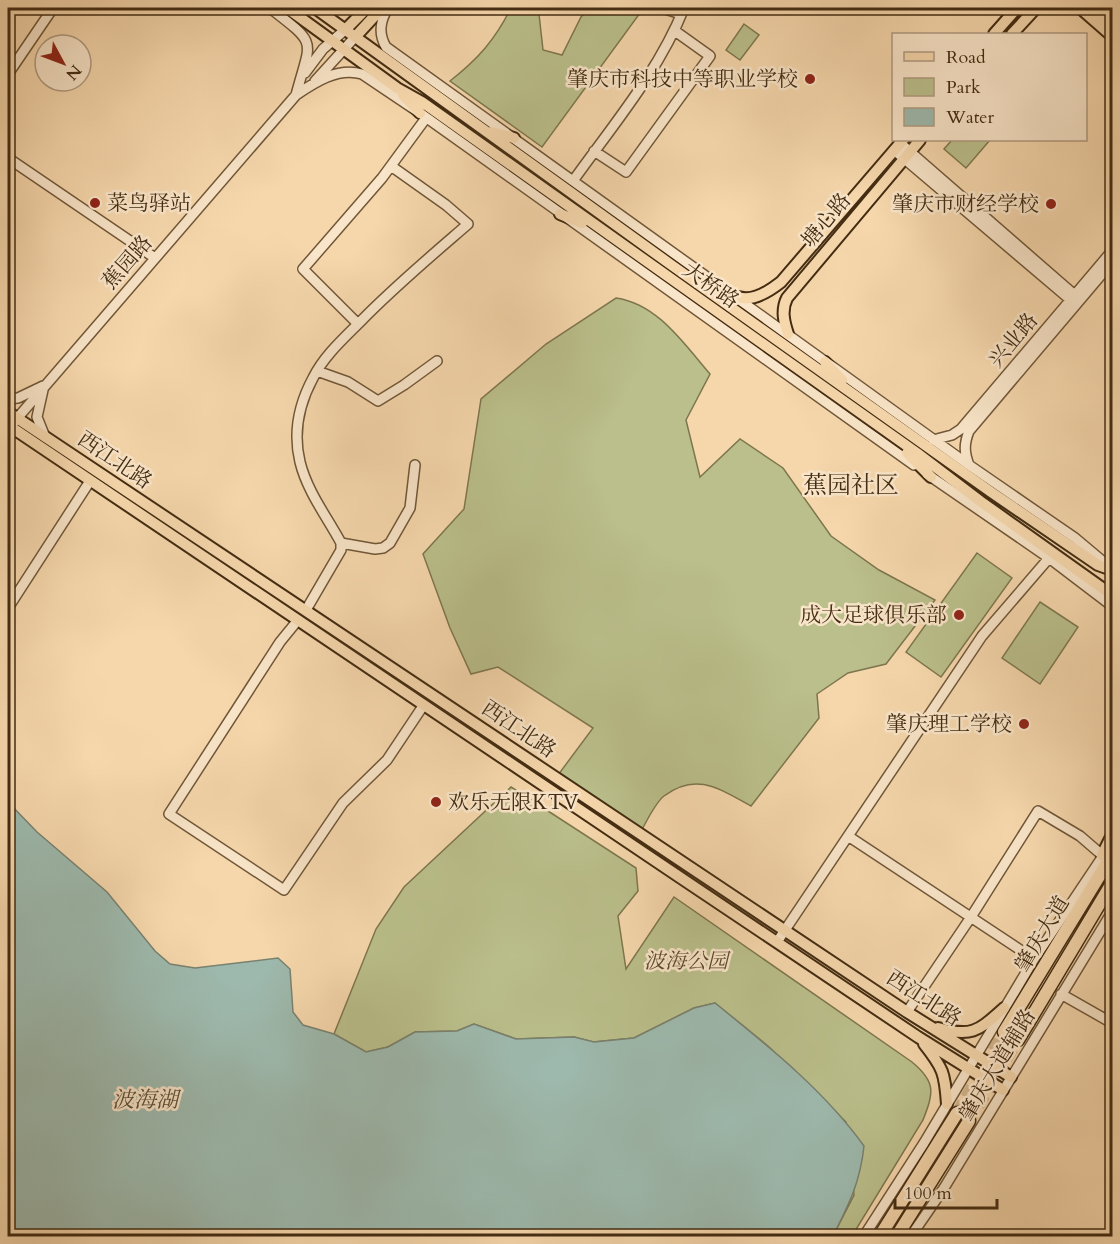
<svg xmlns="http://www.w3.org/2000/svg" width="1120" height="1244" font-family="Cardo,'Noto Serif SC',serif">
  <rect width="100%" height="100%" fill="#f6d7ac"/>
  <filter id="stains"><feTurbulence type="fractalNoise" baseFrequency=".00333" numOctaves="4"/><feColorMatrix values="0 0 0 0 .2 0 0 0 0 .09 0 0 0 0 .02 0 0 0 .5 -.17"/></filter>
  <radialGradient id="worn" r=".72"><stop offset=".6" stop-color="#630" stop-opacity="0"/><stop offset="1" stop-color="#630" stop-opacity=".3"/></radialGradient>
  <path fill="#babf8b" stroke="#7e764e" stroke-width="1.5" d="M511,8L539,14L543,50L562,55L581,17L589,8L643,9L542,147L450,81C478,59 495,40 511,8Z
    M744,24L759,35L740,60L726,50Z
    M952,140H990L966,168L944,149Z
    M616,298C658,304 684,344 710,374L686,420L700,477L740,439L783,468L831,536L879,570L935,600L886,664L848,673L817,694L819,718L751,806C721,790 697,771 664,796C655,803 647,821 641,831L558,775L593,728L498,667L471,674L450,628L423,554L464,509L481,399L546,344Z
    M977,553L1012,578L941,677L906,652Z
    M1040,602L1078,627L1040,684L1002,658Z
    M511,787L636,868L638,891L618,916L626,969L674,897L912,1062C936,1082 934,1092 923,1120L852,1236H833L854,1195L846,1122L768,1046L715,1003L694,1008L634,1038L593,1042L574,1037L516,1039L474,1024L457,1031L415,1032L388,1047L366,1052L334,1034L376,929L404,887Z"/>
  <path fill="#9db9ad" stroke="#79816f" stroke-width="1.5" d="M8,802L37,832L107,892L155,951L170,964L195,968L278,958L290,969L293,1012L303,1025L334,1034L366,1052L388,1047L415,1032L457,1031L474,1024L516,1039L574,1037L594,1042L634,1038L694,1008L715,1003C768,1046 824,1090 864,1146C860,1183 849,1204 833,1236H8Z"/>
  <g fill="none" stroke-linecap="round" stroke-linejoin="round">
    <path stroke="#d2b58d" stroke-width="12" stroke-dasharray="12 6" stroke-linecap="butt" d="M957,1113L1004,1032
      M969,1121L1018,1040"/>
    <g stroke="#705738" stroke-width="12">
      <path id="minor" d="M270,8C319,46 311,38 296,95
        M388,8C380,21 378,33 386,47L718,285
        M662,8L681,14
        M305,73L323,49L346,29
        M8,74L53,8
        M315,81L356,36
        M900,143L1078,298
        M894,150L1073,302
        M594,151L626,172L710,56L675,31
        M8,158L155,258
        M573,181C613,125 659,71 684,8
        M734,296L969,465L1075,538L1112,569
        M358,324L303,269L382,178L426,118
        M317,371L348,382L378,401L404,385L437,361
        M43,390L37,417L45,437
        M8,399L18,398L43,386
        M14,422L296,95C315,82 338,67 362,74L420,113L914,465
        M933,440L952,435L961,429L1112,251
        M969,465C964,452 964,444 969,431L1112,262
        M927,474L1049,558L1112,606
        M341,543L375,549L383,548L390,543L410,508L415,465
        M8,608L90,481
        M306,610L341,550V543C327,517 307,491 300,462C293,433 299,404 313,378C324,356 343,339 360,322C394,287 431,256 468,224L446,205L391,166
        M298,620L280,642L169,814L284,890L343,803L387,760L423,706
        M848,836L1034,959
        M777,942L982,636L1049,558
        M1061,994L1112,1023
        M907,1012L971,917L1038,811L1080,836L1102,855
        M864,1236L924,1143L1034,959L1107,850
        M911,1236L944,1188L1112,912"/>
    </g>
    <g stroke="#432c12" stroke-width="14">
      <path id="major" d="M287,8L397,88L422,102L917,453L980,501L1112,595
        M315,8L670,264L991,492L1098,565L1112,570
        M1080,8L1112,36
        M1093,8L1112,25
        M346,29L367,8
        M994,34L1017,8
        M1012,34L1036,8
        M356,36L382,8
        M403,95L420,113
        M491,132L514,138
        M560,214L582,223
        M705,282C738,299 748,308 781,282L903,140
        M788,334C784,322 781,310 787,298L920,140
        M825,362L842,380
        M8,412L907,1012L1011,1077
        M8,425L678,876L918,1037L1003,1090
        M907,453L931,477
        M1102,855L1112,835
        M938,1028C973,1038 979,1030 1004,1008
        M924,1044C943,1068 945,1073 947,1104"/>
    </g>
    <g stroke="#432c12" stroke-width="15">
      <path id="highway" d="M1004,1032L1112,855
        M1018,1040L1112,883
        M880,1236L957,1113
        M897,1236L969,1121"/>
    </g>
    <use href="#minor" stroke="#f9e5c9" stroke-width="9"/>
    <use href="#major" stroke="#f6d7ac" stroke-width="10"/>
    <use href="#highway" stroke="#f6d7ac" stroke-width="12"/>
  </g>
  <g fill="#8f2418" stroke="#f9e5c9" stroke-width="2">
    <circle cx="810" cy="79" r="6"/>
    <circle cx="95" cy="203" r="6"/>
    <circle cx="1051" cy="204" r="6"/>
    <circle cx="959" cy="615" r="6"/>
    <circle cx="1024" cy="724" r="6"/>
    <circle cx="436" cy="802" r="6"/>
  </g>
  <g text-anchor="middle" stroke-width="5" stroke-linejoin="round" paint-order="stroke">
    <g font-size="21" fill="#432c12" stroke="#f9e5c9" text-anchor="end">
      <text x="798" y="86">肇庆市科技中等职业学校</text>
      <text x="107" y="210" text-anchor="start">菜鸟驿站</text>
      <text x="1039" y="211">肇庆市财经学校</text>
      <text x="947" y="622">成大足球俱乐部</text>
      <text x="1012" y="731">肇庆理工学校</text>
      <text x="448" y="809" text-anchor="start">欢乐无限KTV</text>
    </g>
    <g font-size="21" fill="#432c12" stroke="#f9e5c9">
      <text transform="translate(826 220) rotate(-50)" y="7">塘心路</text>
      <text transform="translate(127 262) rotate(-49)" y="7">蕉园路</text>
      <text transform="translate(711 285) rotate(35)" y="7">大桥路</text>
      <text transform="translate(1013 340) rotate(-50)" y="7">兴业路</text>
      <text transform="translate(115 460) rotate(34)" y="7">西江北路</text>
      <text transform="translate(519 729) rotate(34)" y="7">西江北路</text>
      <text transform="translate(1042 934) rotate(-59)" y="7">肇庆大道</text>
      <text transform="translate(924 998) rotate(33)" y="7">西江北路</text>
      <text transform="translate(997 1065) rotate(-59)" y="7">肇庆大道辅路</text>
    </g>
    <g font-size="21" font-style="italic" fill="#5b492a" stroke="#f9e5c9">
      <text x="686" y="968">波海公园</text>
    </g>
    <g font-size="22" font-style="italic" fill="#5a4f39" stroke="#f9e5c9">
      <text x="145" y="1107">波海湖</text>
    </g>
    <g font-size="24" fill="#432c12" stroke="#f9e5c9">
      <text x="851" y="493">蕉园社区</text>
    </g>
  </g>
  <rect width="1120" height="1244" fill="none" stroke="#f6d7ac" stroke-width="30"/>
  <rect x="9" y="9" width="1102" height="1226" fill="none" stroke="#432c12" stroke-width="3"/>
  <rect x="15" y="15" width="1090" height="1214" fill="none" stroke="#432c12" stroke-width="1.5"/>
  <rect x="892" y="33" width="195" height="108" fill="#f9e5c9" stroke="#b09b80" stroke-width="1.5"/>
  <rect x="904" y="52" width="30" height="9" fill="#f6d7ac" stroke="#b09b80" stroke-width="1.5"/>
  <text x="946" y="63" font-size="18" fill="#432c12">Road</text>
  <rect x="904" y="78" width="30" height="18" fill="#babf8b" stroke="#b09b80" stroke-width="1.5"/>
  <text x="946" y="93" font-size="18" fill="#432c12">Park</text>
  <rect x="904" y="108" width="30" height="18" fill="#9db9ad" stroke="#b09b80" stroke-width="1.5"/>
  <text x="946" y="123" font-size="18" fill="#432c12">Water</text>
  <g transform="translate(63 63) rotate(131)"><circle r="28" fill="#f9e5c9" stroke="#b09b80" stroke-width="1.5"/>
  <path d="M0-4.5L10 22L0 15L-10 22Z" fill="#8f2418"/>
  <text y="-9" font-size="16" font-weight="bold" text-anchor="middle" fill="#432c12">N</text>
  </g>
  <path d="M895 1199v9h102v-9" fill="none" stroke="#432c12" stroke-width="3"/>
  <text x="904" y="1199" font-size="18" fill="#432c12" stroke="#f9e5c9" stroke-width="4.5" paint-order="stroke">100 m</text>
  <rect width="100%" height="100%" filter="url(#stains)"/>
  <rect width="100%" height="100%" fill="url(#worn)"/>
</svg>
